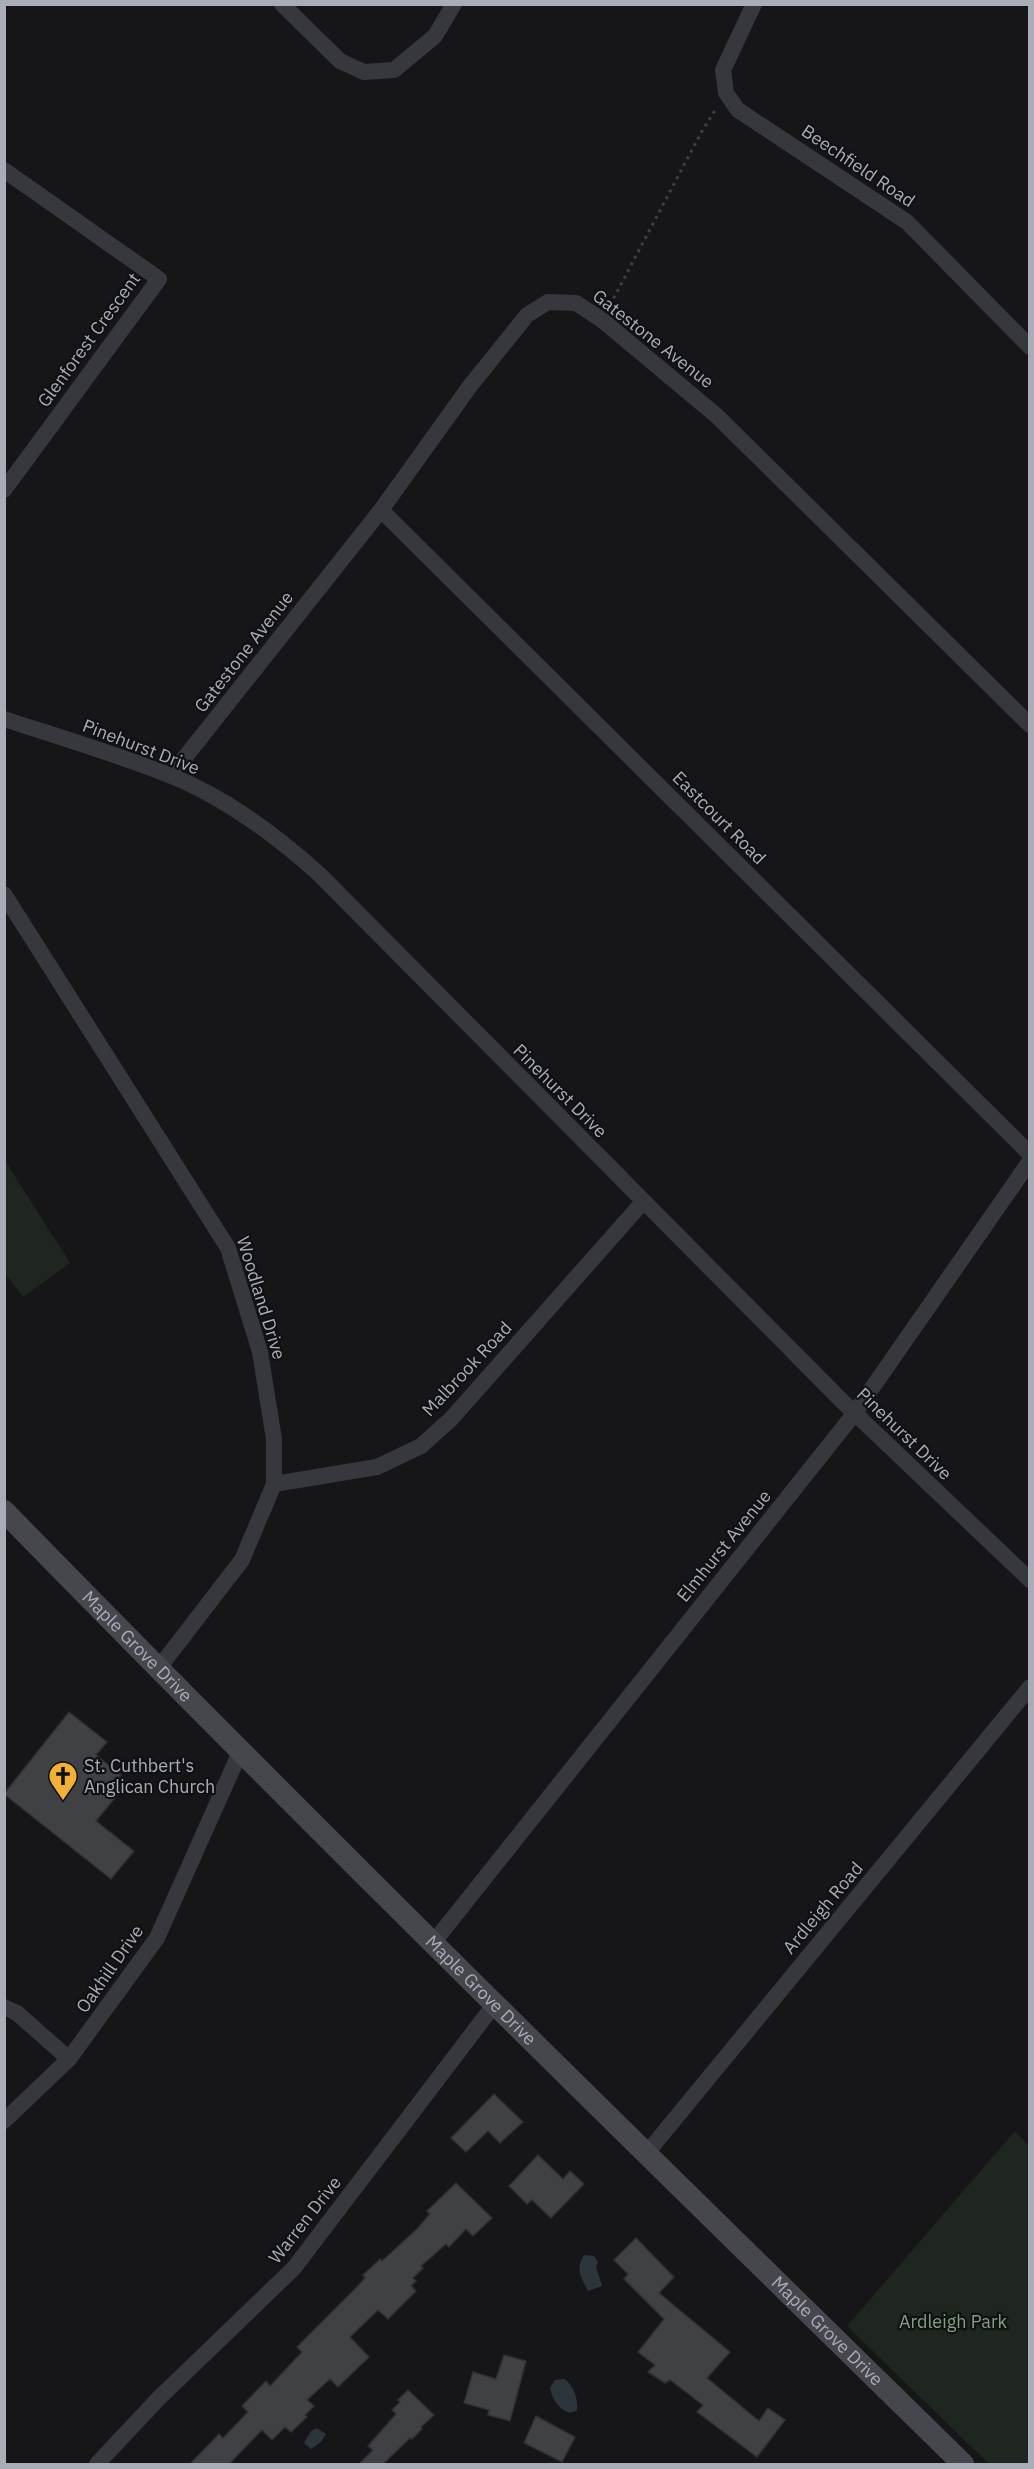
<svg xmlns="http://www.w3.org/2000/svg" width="1034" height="2469" font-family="'IBM Plex Sans',sans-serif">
  <rect width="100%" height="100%" fill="#161618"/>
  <path fill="#1e261f" d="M4,1159L70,1263L23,1297L5,1273Z
    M1015,2131L1030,2147L1029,2464H989L847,2326Z"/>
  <path fill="#2c353c" d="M584,2255L594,2256L598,2262L596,2267L602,2286L588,2291C581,2278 575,2269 584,2255Z
    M564,2379C574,2385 578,2399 577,2410C565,2419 552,2400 550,2388L555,2380Z
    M317,2428L326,2434L321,2442L311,2449L304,2443L311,2431Z"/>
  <path fill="#404145" stroke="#303034" stroke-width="1.5" d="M69,1712L107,1742L96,1755L121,1775L112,1787L119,1793L96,1821L134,1851L111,1879L4,1794Z
    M494,2094L523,2122L500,2143L488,2131L466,2152L451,2138Z
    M538,2155L563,2179L570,2171L584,2184L551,2218L532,2200L527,2204L509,2186Z
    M456,2183L492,2218L473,2236L466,2229L449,2247L446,2244L421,2266L423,2268L413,2278L416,2281L411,2286L416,2291L388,2319L378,2310L350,2337L369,2357L338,2387L330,2379L307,2400L314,2406L305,2415L307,2417L291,2432L285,2427L272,2440L262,2430L229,2464H190L219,2434L223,2438L248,2412L242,2406L266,2381L270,2386L302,2352L297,2347L356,2288L365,2278L363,2275L380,2259L382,2261L417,2229L430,2214L427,2211Z
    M636,2238L674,2277L659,2293L730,2352L707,2378L759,2421L768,2408L785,2420L757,2457L697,2412L703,2405L670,2380L665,2383L648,2372L655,2365L638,2352L664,2319L624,2279L628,2274L614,2260Z
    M504,2355L526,2361L510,2421L488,2415L489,2410L464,2403L473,2372L496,2379Z
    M408,2390L434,2415L421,2427L422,2429L412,2439L410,2438L383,2464H359L373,2450L368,2446L396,2414L392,2410L400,2402L398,2400Z
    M536,2416L575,2437L562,2462L524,2443Z"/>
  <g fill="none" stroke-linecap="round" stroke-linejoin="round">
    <path stroke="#3d3f44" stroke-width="3" stroke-dasharray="3 4.5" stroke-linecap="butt" d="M610,305L702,131L717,107"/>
    <path stroke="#37383d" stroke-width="16" d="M282,4L340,61L364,72L394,70L435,36L454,4
      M754,4L723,70L726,93L738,110L907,222L1030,347
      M4,170L159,279L4,490
      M381,510L1030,1154
      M4,719C59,737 116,754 169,775C225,797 274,834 318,873L843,1402L1030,1580
      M171,775L381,510L470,386L527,315L548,302L576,303L602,320L717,416L1030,725
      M4,894L228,1248L260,1352L274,1439V1484L242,1560L158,1669
      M274,1484L377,1467L421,1446L451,1419L643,1202
      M433,1943L854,1414L1030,1161
      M4,2007L17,2013L69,2059
      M4,2121L69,2059L157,1938L241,1750
      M646,2154L1030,1687
      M97,2464L159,2398L294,2268L494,2005"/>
    <path stroke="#45474d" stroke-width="22" id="s1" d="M4,1511C319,1834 641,2149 963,2464"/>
  </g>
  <defs>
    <g id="church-pin" transform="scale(1.5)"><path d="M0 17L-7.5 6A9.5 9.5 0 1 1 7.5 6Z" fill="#f2b134" stroke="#111113"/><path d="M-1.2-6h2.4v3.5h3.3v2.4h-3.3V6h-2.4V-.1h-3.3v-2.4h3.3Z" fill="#111"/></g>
  </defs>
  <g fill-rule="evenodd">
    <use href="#church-pin" x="63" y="1776"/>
  </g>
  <g text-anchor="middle" stroke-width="4.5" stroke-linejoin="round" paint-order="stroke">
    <g font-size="18" fill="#a8adb8" stroke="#111113">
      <text transform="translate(858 166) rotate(34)" y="6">Beechfield Road</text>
      <text transform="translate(653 339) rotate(38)" y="6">Gatestone Avenue</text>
      <text transform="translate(89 340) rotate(-54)" y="6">Glenforest Crescent</text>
      <text transform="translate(244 652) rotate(-52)" y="6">Gatestone Avenue</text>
      <text transform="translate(141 747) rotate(21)" y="6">Pinehurst Drive</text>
      <text transform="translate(719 818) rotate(45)" y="6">Eastcourt Road</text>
      <text transform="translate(560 1091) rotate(45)" y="6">Pinehurst Drive</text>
      <text transform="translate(261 1298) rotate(73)" y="6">Woodland Drive</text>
      <text transform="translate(467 1369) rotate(-47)" y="6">Malbrook Road</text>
      <text transform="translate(904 1434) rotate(44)" y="6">Pinehurst Drive</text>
      <text transform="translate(724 1546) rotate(-51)" y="6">Elmhurst Avenue</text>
      <text dy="6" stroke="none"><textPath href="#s1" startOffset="190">Maple Grove Drive</textPath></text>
      <text transform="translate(823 1908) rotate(-50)" y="6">Ardleigh Road</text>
      <text transform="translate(110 1969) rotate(-55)" y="6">Oakhill Drive</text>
      <text dy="6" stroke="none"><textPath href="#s1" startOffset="676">Maple Grove Drive</textPath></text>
      <text transform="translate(305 2220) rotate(-52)" y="6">Warren Drive</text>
      <text dy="6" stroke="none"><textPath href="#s1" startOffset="1162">Maple Grove Drive</textPath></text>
    </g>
    <g font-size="18" fill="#a8adb8" stroke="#111113" text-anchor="start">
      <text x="84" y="1772">St. Cuthbert's<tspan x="84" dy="21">Anglican Church</tspan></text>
    </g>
    <g font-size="18" fill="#7fa381" stroke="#111113">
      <text x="953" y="2328">Ardleigh Park</text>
    </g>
  </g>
  <rect width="1034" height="2469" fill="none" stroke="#a8adb8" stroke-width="12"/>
</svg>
